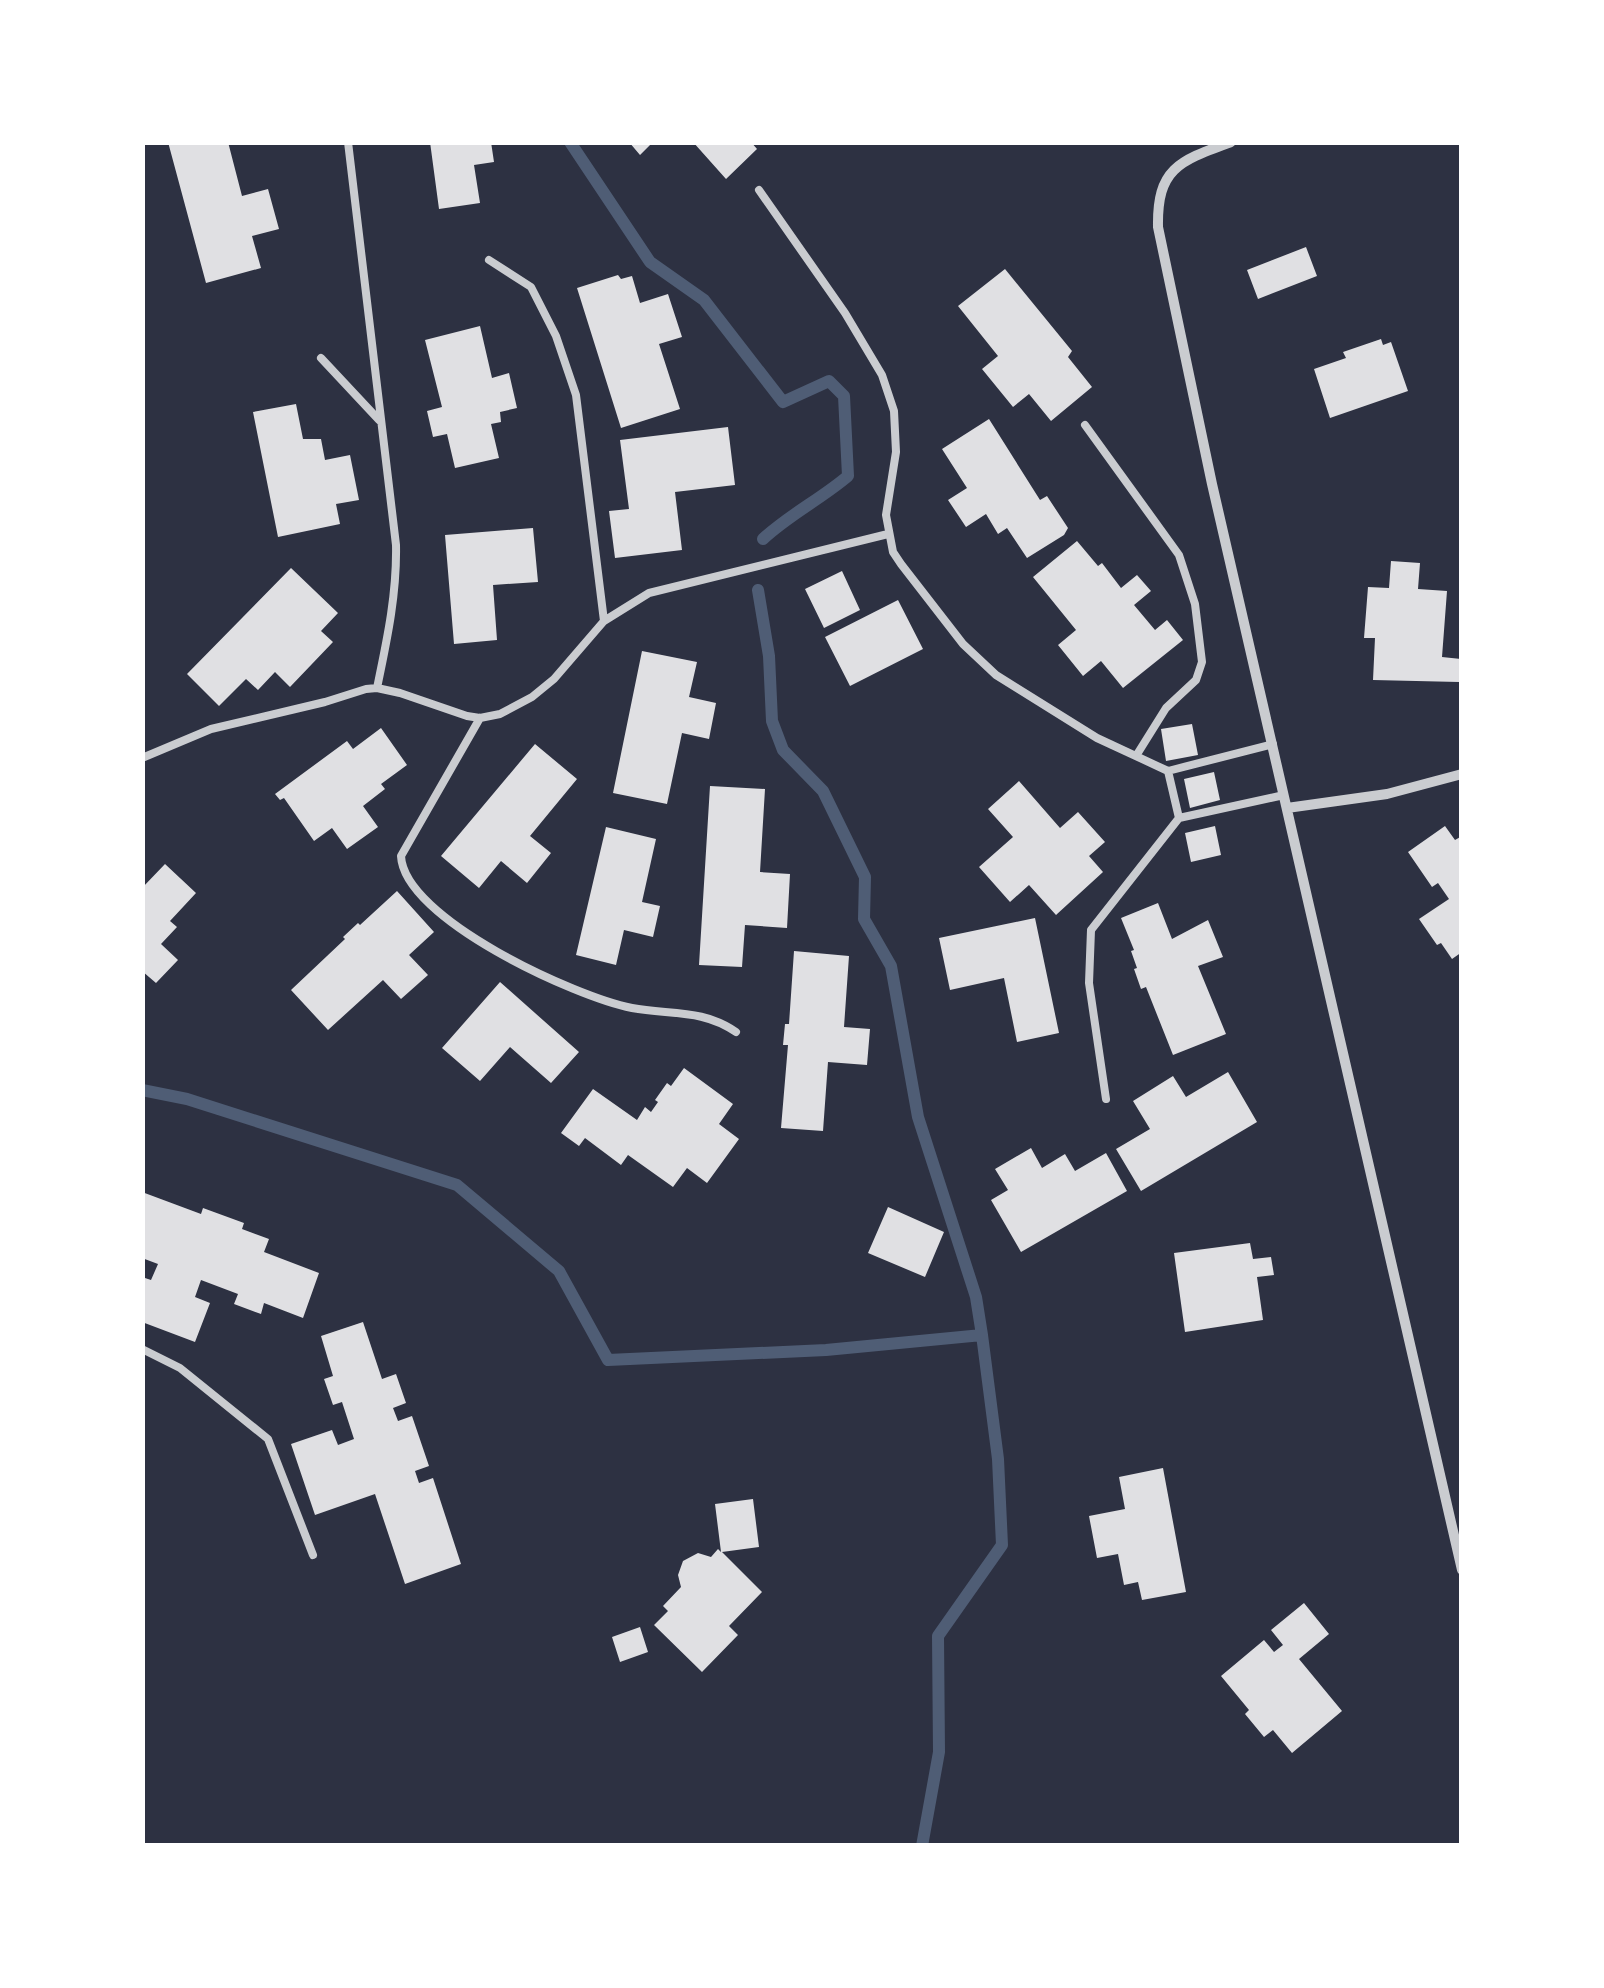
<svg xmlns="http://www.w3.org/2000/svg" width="1604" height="1988" font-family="Ubuntu,sans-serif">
  <rect width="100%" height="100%" fill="#2d3142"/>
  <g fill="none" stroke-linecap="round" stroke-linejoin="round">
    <path stroke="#4f5d75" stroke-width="12" d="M570,142L650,262L704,300L783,402L829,381L844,396L848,476C821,499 790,514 763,539
      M758,590L769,656L772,721L783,750L823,791L865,877L864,919L891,966L918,1117L976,1297L982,1335
      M142,1090L187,1099L457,1185L559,1271L608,1360L826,1350L982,1335L998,1459L1002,1545L938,1636L939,1752L922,1846"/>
  </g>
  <path fill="#e0e0e3" d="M168,142H228L242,196L268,189L279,229L252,236L261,268L206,283Z
    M430,142H491L494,162L474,165L480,203L439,209Z
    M629,142H653L640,155Z
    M693,142H751L757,149L726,179Z
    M1306,247L1317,276L1258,299L1247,270Z
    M1005,269L1072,351L1068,357L1092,387L1051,421L1029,394L1013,407L982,369L998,356L958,306Z
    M618,275L621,279L632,276L640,303L668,294L682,337L659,344L680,409L621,428L577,288Z
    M480,326L492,378L509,373L517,408L500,412L501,422L491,424L499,458L455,468L447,434L433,437L427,411L442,407L425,340Z
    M1381,339L1383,345L1391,342L1408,391L1330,418L1314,369L1346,358L1343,352Z
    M296,404L303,439H321L325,460L350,455L359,500L336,504L340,524L278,537L253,412Z
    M989,419L1040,500L1047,496L1068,528L1064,535L1027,558L1007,528L998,534L986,514L966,527L948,500L967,488L942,449Z
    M728,427L735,485L675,492L682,550L615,558L609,511L629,509L620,440Z
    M533,528L538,582L493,585L497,640L454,644L445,535Z
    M1077,541L1098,566L1102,563L1121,588L1137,575L1151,591L1134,605L1155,630L1167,620L1183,640L1123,688L1101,661L1083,676L1058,645L1076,630L1033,577Z
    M1391,561L1420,563L1418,589L1447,591L1442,657L1461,659L1459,682L1373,680L1375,638H1364L1368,587L1389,588Z
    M291,568L338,613L321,631L333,642L290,687L275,672L258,690L246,679L219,706L187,674Z
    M842,571L860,610L824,628L805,589Z
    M898,600L923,649L850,686L825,637Z
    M642,651L697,662L689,697L716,703L709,739L682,733L667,804L613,793Z
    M1192,724L1198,755L1166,761L1161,729Z
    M381,728L407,765L381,784L385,789L363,806L378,827L347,849L332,828L314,841L284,798L280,800L275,794L347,741L353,749Z
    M535,744L577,779L530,836L551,853L527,883L501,861L479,888L441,856Z
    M1214,772L1220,800L1190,808L1184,779Z
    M1019,781L1060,828L1078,812L1105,842L1089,856L1103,872L1056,915L1029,885L1010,902L979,867L1013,837L988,809Z
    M710,786L765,789L760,872L790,874L787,928L745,925L742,967L699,965Z
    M1215,826L1221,855L1191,862L1185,833Z
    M1445,826L1455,840L1462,836V952L1452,959L1441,943L1437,945L1419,919L1449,899L1438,883L1432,887L1408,852Z
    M606,827L656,839L642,902L660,906L653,937L624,930L616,965L576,955Z
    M165,864L196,893L170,921L177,927L161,944L178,960L156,983L142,971V888Z
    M397,891L434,932L409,955L428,975L401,999L383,980L328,1030L291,990L345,939L343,937L358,923L360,925Z
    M1158,903L1172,939L1208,920L1223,957L1198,966L1226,1034L1173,1055L1146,987L1141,989L1134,969L1137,968L1131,951L1134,950L1121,918Z
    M1035,918L1059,1033L1017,1042L1004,978L950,990L939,938Z
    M794,951L849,956L844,1027L870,1029L867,1065L828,1062L823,1131L781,1128L788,1045H783L785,1024H789Z
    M500,982L579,1052L551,1083L510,1047L480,1081L442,1048Z
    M684,1068L733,1104L719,1124L739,1139L707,1183L687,1168L673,1187L628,1155L621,1165L585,1138L579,1146L561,1133L593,1089L637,1120L645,1107L651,1112L658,1102L655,1100L667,1083L671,1086Z
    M1228,1072L1257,1122L1141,1191L1116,1149L1150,1129L1133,1101L1173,1076L1186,1097Z
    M1031,1148L1042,1168L1065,1154L1075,1171L1106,1153L1127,1191L1021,1252L991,1200L1008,1190L995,1169Z
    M142,1192L201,1214L203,1208L244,1223L242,1229L269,1239L264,1252L319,1273L303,1318L264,1303L261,1314L234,1304L238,1294L201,1280L195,1297L210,1303L195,1342L142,1322V1277L151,1280L158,1264L142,1258Z
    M888,1207L944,1232L925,1277L868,1253Z
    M1250,1243L1253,1259L1271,1257L1274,1275L1257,1277L1263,1320L1185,1332L1174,1253Z
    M363,1322L382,1379L396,1374L406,1403L393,1408L398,1421L412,1416L429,1466L415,1471L419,1483L433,1478L461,1564L405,1584L375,1494L315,1515L291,1444L332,1430L338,1445L354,1439L342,1402L333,1405L324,1379L333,1376L321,1336Z
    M1163,1468L1186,1592L1142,1600L1138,1582L1124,1585L1118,1554L1097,1558L1089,1516L1125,1509L1119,1477Z
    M753,1499L759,1547L722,1552L762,1592L729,1626L738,1635L702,1672L654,1625L668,1611L663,1606L681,1587L678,1575L683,1561L698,1553L711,1557L718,1549L721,1552L715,1504Z
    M1304,1603L1329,1634L1299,1659L1342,1711L1292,1753L1273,1730L1264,1737L1245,1714L1249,1710L1221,1676L1264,1640L1274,1652L1283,1645L1271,1630Z
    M640,1627L648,1652L620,1662L612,1637Z"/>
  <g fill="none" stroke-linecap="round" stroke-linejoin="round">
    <path stroke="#caccd0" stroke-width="8" d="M348,142L396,545C397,594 387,640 377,688
      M759,190L845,313L882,375L894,411L896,452L886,515L893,552L901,564L963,644L996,675L1097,738L1168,771L1179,818L1284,795
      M489,260L531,287L556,336L576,395L604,621
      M321,358L379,420
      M1085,425L1179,555L1195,604L1202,662L1196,680L1166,708L1136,756
      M480,718L401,856C404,919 576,997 632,1008C670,1015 703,1009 736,1032
      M142,758L211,729L325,702L366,689L377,688L400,693L467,716L480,718L500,714L532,697L554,679L604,621L649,593L888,534
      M1168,771L1273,744
      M1106,1099L1089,983L1091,930L1179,818
      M142,1349L180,1368L268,1439L313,1555"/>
    <path stroke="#caccd0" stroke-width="10" d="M1231,142C1179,161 1157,168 1158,227L1212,484L1462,1570
      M1287,808L1387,794L1462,774"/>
  </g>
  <rect width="1604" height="1988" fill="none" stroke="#ffffff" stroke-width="290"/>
</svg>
